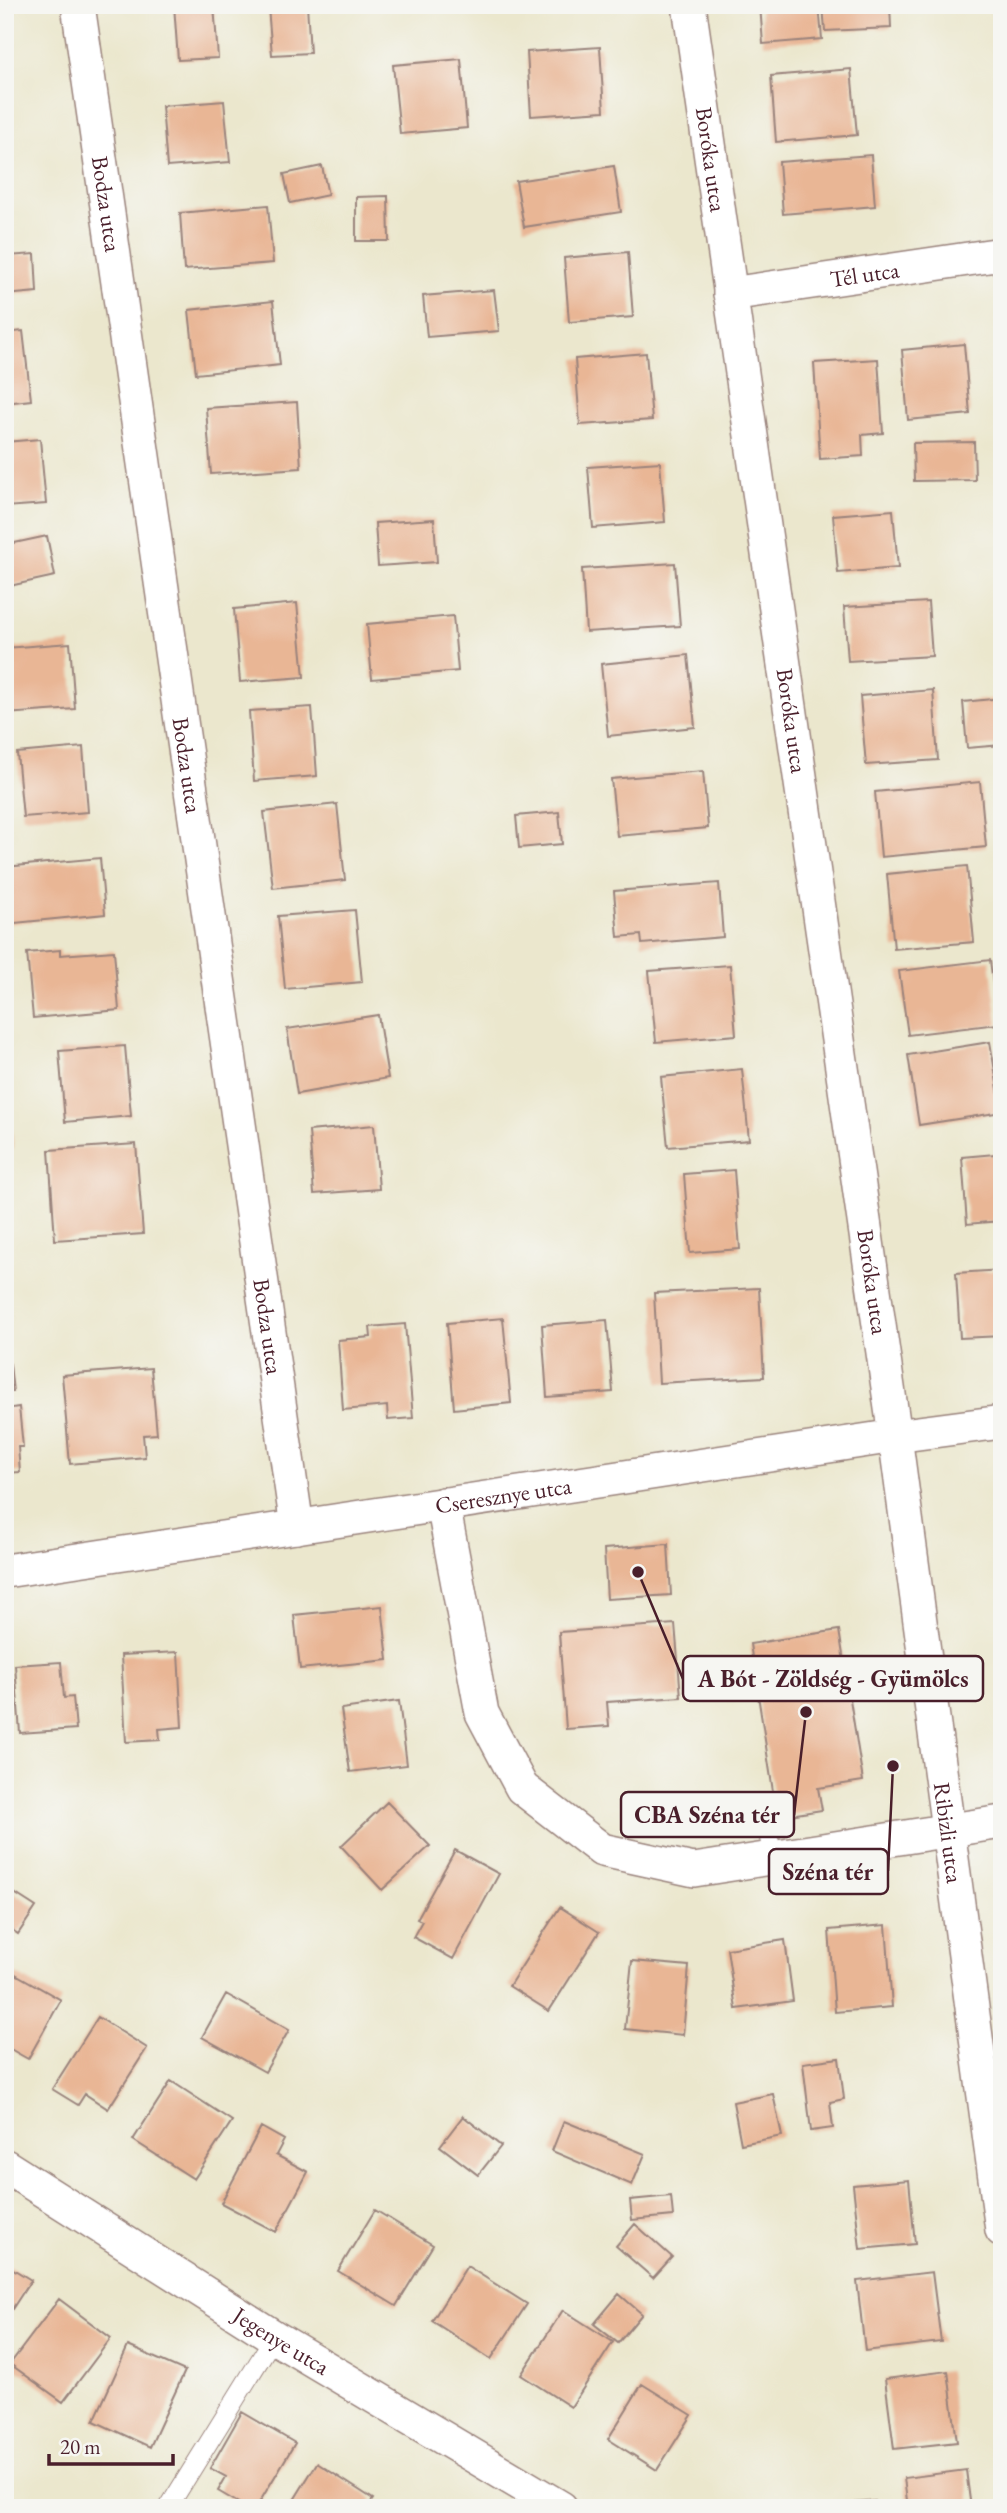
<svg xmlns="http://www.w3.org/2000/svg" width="1007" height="2513" font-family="'EB Garamond',serif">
  <rect width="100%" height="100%" fill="#f6f6f2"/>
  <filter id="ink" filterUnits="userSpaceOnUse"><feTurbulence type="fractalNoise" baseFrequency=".0143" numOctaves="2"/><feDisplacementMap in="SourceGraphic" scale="14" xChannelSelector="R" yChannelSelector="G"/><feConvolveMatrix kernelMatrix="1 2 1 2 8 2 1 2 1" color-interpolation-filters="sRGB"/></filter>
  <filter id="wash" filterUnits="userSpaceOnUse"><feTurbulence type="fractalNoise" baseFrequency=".00686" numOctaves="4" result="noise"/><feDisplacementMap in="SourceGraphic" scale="28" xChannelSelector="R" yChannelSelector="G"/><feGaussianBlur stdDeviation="1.57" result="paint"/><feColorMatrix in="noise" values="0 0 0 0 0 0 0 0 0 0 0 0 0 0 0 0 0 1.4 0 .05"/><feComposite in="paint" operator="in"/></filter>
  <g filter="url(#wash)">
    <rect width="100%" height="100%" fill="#ebe7cd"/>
    <g id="blocks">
      <path fill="#e9b695" d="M174,5H214L218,58L178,60Z
        M307,5L310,53L272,55L268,7Z
        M760,5H819L822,39L763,44Z
        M823,5H890L891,28L825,31Z
        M600,47L604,111L531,116L527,52Z
        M461,59L467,128L400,134L393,65Z
        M851,69L857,135L776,142L771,76Z
        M224,101L230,162L167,167L162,106Z
        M871,155L875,206L783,214L779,162Z
        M322,166L328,195L290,203L284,174Z
        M614,166L621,212L524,227L516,181Z
        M388,196L389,241H356V197Z
        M268,205L273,263L184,270L180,213Z
        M5,239H7L8,256L35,254L37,292L5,295Z
        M628,252L633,317L569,322L564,258Z
        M494,290L499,331L427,337L423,296Z
        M273,301L280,365L196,374L189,310Z
        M23,331L31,400L5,403V333Z
        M964,344L970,414L908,420L902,350Z
        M646,353L652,420L580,425L575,359Z
        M878,359L883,433L862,435L863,456L820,459L814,363Z
        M297,402L301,468L211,474L206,408Z
        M40,439L46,504L5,507V442Z
        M974,442L975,480L914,481L913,443Z
        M660,462L665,522L593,528L588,467Z
        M893,510L898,568L838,573L833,515Z
        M434,519L437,562L378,566L375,523Z
        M47,536L55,576L5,587V545Z
        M675,563L680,626L586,632L582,569Z
        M928,602L932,656L848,661L844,607Z
        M297,603L304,677L240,682L234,609Z
        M453,616L458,671L372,679L367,624Z
        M70,643L75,709L5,714V648Z
        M688,655L695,727L608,736L601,664Z
        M933,690L938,760L866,765L860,696Z
        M1002,698V745L967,748L963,702Z
        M312,707L317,776L254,781L249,711Z
        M83,747L88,812L23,817L17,753Z
        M703,771L708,828L617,836L611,779Z
        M980,782L986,847L881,857L875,792Z
        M337,804L345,880L273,888L264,812Z
        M559,812L562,844L519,848L516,816Z
        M100,858L105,914L5,924V867Z
        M967,866L974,942L894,949L887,874Z
        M719,883L723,937L642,944L641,935L618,937L614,891Z
        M355,910L362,982L285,989L278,916Z
        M60,950V955L114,951L119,1010L33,1018L27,953Z
        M990,960L998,1024L908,1035L899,971Z
        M730,965L736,1035L656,1042L649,971Z
        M378,1015L388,1078L297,1094L287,1029Z
        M990,1042L1002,1112L919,1125L908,1055Z
        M125,1046L131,1116L65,1122L59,1051Z
        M742,1069L749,1140L668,1147L661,1077Z
        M11,1116L13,1149L5,1150V1117Z
        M374,1125L379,1189L314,1194L309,1131Z
        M136,1144L143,1234L55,1240L49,1150Z
        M995,1154L1000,1221L967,1224L962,1157Z
        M734,1170L740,1249L690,1253L684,1174Z
        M1002,1270V1336L960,1338L956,1273Z
        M759,1288L764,1377L659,1383L654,1293Z
        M503,1318L511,1403L454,1409L447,1323Z
        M607,1320L613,1392L547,1397L542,1325Z
        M405,1324L413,1418L388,1420L387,1406L343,1410L338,1340L371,1337L370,1327Z
        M10,1364L13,1392H5V1365Z
        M151,1368L157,1434L143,1435L145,1457L70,1464L62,1375Z
        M19,1407L23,1447H18L20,1472L5,1473V1409Z
        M668,1544L671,1595L607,1599L604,1549Z
        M382,1606L388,1660L300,1669L294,1615Z
        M675,1624L681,1697L607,1702L609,1726L566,1729L559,1632Z
        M839,1630L863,1781L818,1788L822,1810L777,1817L750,1644Z
        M178,1652L182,1727L159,1729L160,1740L126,1742L121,1655Z
        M61,1662L64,1698L73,1697L76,1729L20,1733L15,1665Z
        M399,1701L407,1765L350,1772L341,1709Z
        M387,1802L430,1846L382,1890L341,1846Z
        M455,1850L499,1874L453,1959L413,1937L422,1921L417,1919Z
        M5,1887L36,1907L18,1934L5,1925Z
        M560,1907L599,1932L549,2011L509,1986Z
        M886,1925L892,2007L835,2012L829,1930Z
        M785,1940L793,2001L736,2009L727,1949Z
        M632,1961L689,1966L683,2035L625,2029Z
        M5,1968L61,2000L28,2059L5,2046Z
        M226,1994L289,2030L265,2072L202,2037Z
        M98,2017L147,2048L108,2109L85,2094L78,2105L52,2089Z
        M839,2058L844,2099L830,2102L833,2128L811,2131L803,2063Z
        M171,2081L232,2121L194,2179L133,2140Z
        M773,2094L782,2136L741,2144L733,2102Z
        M463,2116L501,2146L478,2175L440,2146Z
        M564,2121L645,2154L632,2185L552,2151Z
        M261,2127L284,2140L276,2155L308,2172L276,2232L221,2203Z
        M909,2180L915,2244L860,2249L853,2185Z
        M671,2196L673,2216L632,2220L630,2200Z
        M375,2210L433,2245L396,2306L338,2271Z
        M635,2224L672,2257L653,2278L616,2246Z
        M5,2264L31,2280L5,2320Z
        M467,2266L527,2304L491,2359L432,2321Z
        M932,2272L941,2342L865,2351L857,2281Z
        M619,2294L642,2314L618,2343L594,2324Z
        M59,2299L111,2338L63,2402L10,2364Z
        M563,2310L613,2342L571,2407L521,2375Z
        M128,2346L185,2371L150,2447L94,2421Z
        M948,2371L957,2442L894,2449L885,2379Z
        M642,2384L692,2415L657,2470L608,2439Z
        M242,2412L295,2443L256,2508H247L218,2491L226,2477L210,2468Z
        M317,2463L373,2499L367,2508H289Z
        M966,2470L971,2508H908L904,2478Z
        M875,2501V2508H821V2506Z"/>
    </g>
  </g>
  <g filter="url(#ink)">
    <use href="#blocks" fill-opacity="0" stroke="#9a837c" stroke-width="2"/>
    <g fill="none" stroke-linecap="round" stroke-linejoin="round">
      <g stroke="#9a837c" stroke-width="20">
        <path id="service" d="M766,1823L773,1858
          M168,2508L274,2337"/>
      </g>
      <g stroke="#9a837c" stroke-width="36">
        <g id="minor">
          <path id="s1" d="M78,5L297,1527"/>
          <path id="s2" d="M689,5L895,1436L1002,2230"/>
          <path id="s3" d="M730,294L1002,254"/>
          <path d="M443,1504L482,1713L522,1788L602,1850L694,1870L1002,1822"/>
          <path id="s4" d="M5,1571L895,1436L1002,1422"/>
          <path id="s5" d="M5,2166L274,2337L561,2508"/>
        </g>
      </g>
      <use href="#service" stroke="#fff" stroke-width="18"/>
      <use href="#minor" stroke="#fff" stroke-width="33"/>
    </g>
  </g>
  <g text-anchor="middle" stroke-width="5" stroke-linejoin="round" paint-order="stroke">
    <g font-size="23" fill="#4a1f2b" stroke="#f6f6f2">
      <text dy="8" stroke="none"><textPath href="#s2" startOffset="156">Boróka utca</textPath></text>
      <text dy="8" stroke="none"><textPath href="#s1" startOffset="201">Bodza utca</textPath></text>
      <text dy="8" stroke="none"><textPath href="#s3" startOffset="136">Tél utca</textPath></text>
      <text dy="8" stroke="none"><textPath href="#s2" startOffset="723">Boróka utca</textPath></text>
      <text dy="8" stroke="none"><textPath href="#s1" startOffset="768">Bodza utca</textPath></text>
      <text dy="8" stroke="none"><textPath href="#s2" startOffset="1290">Boróka utca</textPath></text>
      <text dy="8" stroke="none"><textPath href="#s1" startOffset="1335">Bodza utca</textPath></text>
      <text dy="8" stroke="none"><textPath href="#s4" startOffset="504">Cseresznye utca</textPath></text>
      <text dy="8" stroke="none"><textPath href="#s2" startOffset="1846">Ribizli utca</textPath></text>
      <text dy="8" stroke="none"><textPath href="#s5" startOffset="327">Jegenye utca</textPath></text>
    </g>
  </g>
  <path fill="none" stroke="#4a1f2b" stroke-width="2.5" d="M638 1572L683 1679M806 1712L794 1815M893 1766L888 1871"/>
  <g fill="#4a1f2b" stroke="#f6f6f2" stroke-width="2.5">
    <circle cx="638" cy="1572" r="7"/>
    <circle cx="806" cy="1712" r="7"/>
    <circle cx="893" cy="1766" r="7"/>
  </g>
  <g fill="#f6f6f2" stroke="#4a1f2b" stroke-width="2.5">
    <rect x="683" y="1656" width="300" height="45" rx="7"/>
    <rect x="621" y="1792" width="173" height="45" rx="7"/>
    <rect x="769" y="1849" width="119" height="45" rx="7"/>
  </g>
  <g font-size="24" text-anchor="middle" font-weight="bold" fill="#4a1f2b">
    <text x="833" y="1687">A Bót - Zöldség - Gyümölcs</text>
    <text x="707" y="1823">CBA Széna tér</text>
    <text x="828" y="1880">Széna tér</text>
  </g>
  <rect width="1007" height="2513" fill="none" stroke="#f6f6f2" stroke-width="28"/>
  <path d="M49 2454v10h124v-10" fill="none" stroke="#4a1f2b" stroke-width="3.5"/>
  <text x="60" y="2454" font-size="21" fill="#4a1f2b" stroke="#f6f6f2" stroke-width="5" paint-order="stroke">20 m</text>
</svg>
